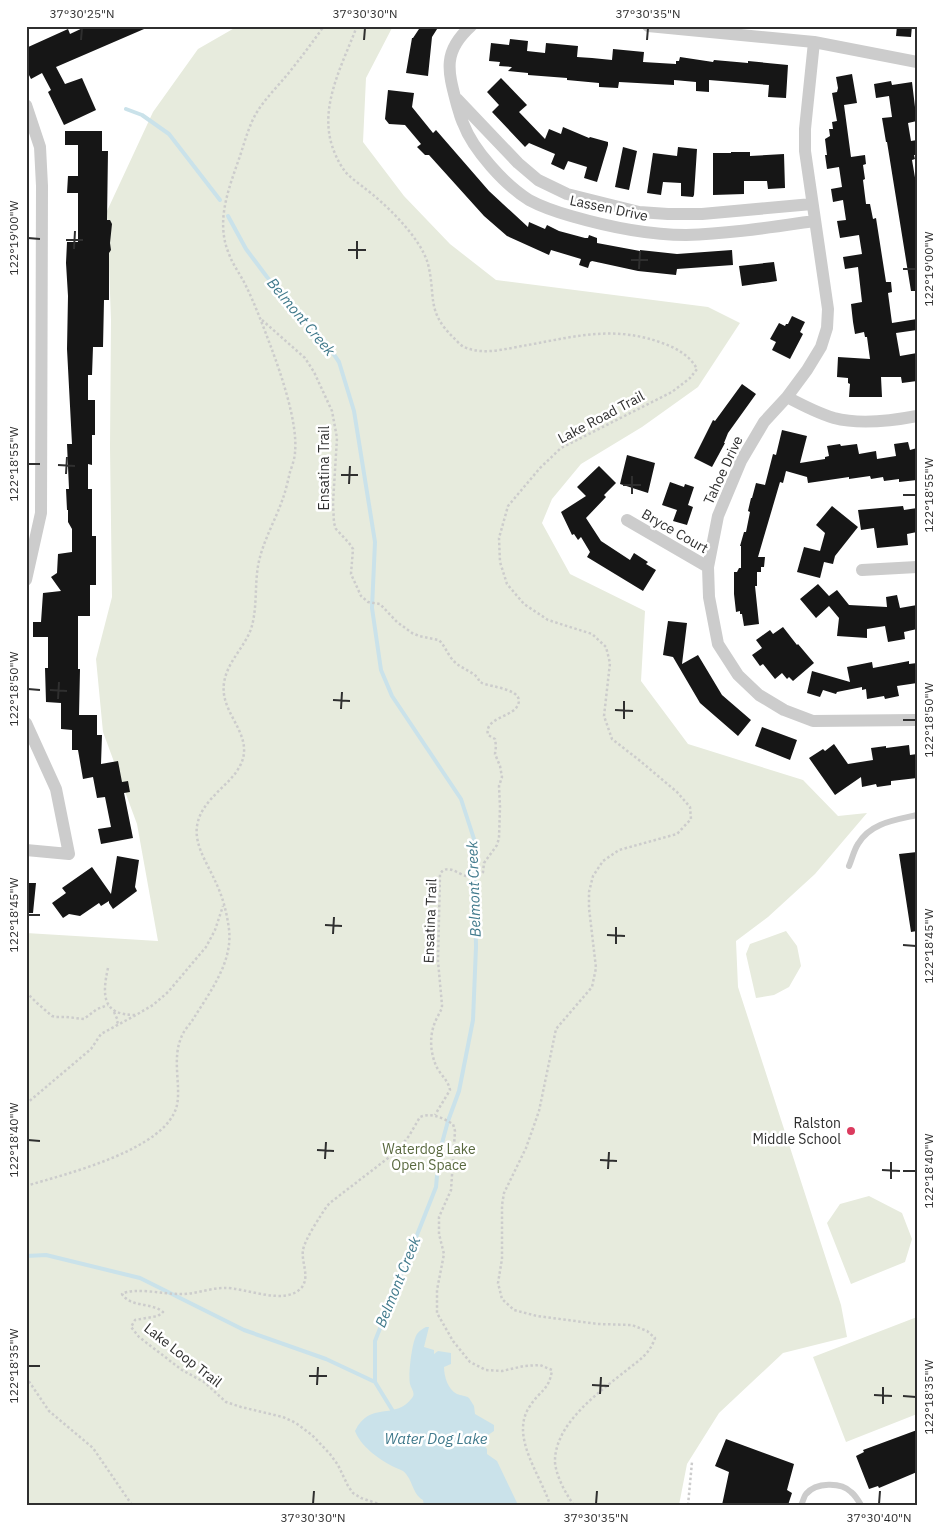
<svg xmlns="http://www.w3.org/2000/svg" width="943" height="1531" font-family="'IBM Plex Sans',sans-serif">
  <rect width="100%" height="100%" fill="#fff"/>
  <path fill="#e7ebdd" d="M238,26H393L366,78L363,142L404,196L450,244L496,280L708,307L740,323L698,387L642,427L581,464L552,499L542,523L570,574L645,611L641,681L688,744L803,780L838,816L867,813L815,874L768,917L736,941L738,987L841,1305L847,1337L783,1353L719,1413L687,1464L679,1505H26V933L158,941L137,824L103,732L96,659L112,597L110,447L111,320L107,211L153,112L198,49Z
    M786,931L797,946L801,966L789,987L774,995L756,998L746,954L750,944Z
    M869,1196L902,1213L912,1239L905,1262L851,1284L827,1223L840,1204Z
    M917,1317V1414L846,1442L813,1357Z"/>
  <path fill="#cae2ea" d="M426,1327H429L424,1347L434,1350V1354L438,1351L451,1353V1364L444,1367C444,1376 448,1390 457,1394C461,1396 465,1395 469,1398L474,1406L475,1414L494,1425V1431L482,1439V1443L487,1449V1454L497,1461L518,1505H424L423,1500C412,1494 413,1479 403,1471C400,1469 395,1468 392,1466C378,1459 360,1445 355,1431C370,1400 395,1421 412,1398C416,1393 411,1389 410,1384C408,1375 412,1341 417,1334C419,1331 422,1329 426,1327Z"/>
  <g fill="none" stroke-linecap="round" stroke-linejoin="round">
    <path stroke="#cae2ea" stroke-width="4" d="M126,109L142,115L169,134L220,200
      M228,216L246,249L267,277L324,340L339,362L354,411L375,542L372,608L381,670L392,696L461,799L474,839L476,947L473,1020L459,1091L448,1121L439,1154L436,1187L375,1341V1382L394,1413
      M26,1256L46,1255L140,1278L244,1330L326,1359L375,1382"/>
  </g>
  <path fill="#161616" d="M87,26H151L56,67L65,84L82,78L96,110L64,125L48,92L51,90L42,73L31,79L26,69V48L68,29L70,34Z
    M421,26H439L432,37L428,76L406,73L412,38H413Z
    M897,26H912L911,37L896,36Z
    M510,39L528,41L527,51L545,53L546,43L578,46L577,57L592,58L612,60L613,49L644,52L643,62L676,64V61H679L680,57L713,62L714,60L748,63V61L788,65L786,98L768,97L769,85L709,80V92L696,91V82L674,80V85L619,82L618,88L599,87V83L567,80V78L528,75V73L508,71L512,67L499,66L500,62L489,61L491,43L509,45Z
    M852,74L857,103L844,105L851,157L865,155L866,164L863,165L865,179L863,180L866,204H870L873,219L876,218L886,282H891L892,292L888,293L892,323L917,319V330L896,333L900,356L917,353V381L902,383L901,377H881L882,397H849L850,384L848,383V378L837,377L838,357L870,359L867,337H865L864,332L855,334L853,322L851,304L862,302L858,267L845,269L843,257L862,254L859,235L840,238L837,221L846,220L843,200L833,202L831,189L842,187L839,167L827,169L825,155H827L825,139L830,136L829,129H833L832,122L837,121L832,93L837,92L838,88L836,77Z
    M501,78L527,105L519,112L545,139L549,129L561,134L563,127L589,138L590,137L608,142V145L597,182L584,178L587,167L568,161L564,170L551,164L555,154L529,143L525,147L492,112L499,105L487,92Z
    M891,81L892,85L912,82L915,107L917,106V121L908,123L911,141L917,140V155H914L915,159L912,160L917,189V291H911L887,142H886L882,118L892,117L889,96L876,98L874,84Z
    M388,90L414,93L412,107L433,133L436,130L489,191L528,227L529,222L545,229L547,225L559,231L585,238H588L589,235L597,238V243L640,251V250L677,254L732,250L733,265L677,269L676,275L638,271L592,261L590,262L588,268L579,265L581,259L551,250L549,255L507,236L484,216L429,155H425L417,147L421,144L405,125L389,124L385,119Z
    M65,131H102V151H108L107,220H110L112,224L110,243L111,250L109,253V300H104L103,347H93L92,375H88V400H95V435H92V465L88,464V489H92V536H96V585H90V616H78V669H80L79,715H97V735H102L101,764L118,761L122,782L128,781L130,792L124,793L133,838L101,844L98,829L111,827L105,797L97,798L93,777L83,779L78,750H72V730L61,729V703L46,702L45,668H48V637H33V622H41L43,593L61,591L51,577L57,573L58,554L72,552V529L68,522V510H67L66,489H69L67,444H72L67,349L68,296L66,263L67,242H78V193H67L68,176H78V145H65Z
    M623,147L637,151L629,190L615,187Z
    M678,147L697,149L694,195L693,197L681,196V183L663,182L661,195L647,193L653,153L677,156Z
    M731,152H750V156L784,154L785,188L768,189L767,181H744V194L713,195V153H731Z
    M774,262L777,281L742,286L739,266Z
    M792,316L805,322L800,332L803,334L790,359L772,350L776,342L770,339L779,323L785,326L786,324H788Z
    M742,384L756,394L728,433L724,443H725L712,467L694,458L713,420L715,421Z
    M782,430L807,436L800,463L825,459V457L829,456L827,446L840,444L841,446L857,444L859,454L876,451L877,459L896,456L894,444L908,442L910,450L917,448V480L899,482V479L884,481L883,477L871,479L870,476L849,479V477L808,483L807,477L786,471L783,483L780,482L758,557H765L764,567H761V572H757V586H755L759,624L744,626L742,614H740V611L736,612L734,594V572H737L739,568H741V546H740L744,532H746L750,512L748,511L751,498H752L756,483L765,485L773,454L776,455Z
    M627,455L655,463L648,493L620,484Z
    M599,466L616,483L604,495L606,497L586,518L601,541L630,560L634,553L648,562L646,564L656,570L643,591L587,557L590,552L581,537L578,540L574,534L572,535L561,512L586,496L577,487Z
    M670,482L684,487L685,484L694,487L688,505L693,507L687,525L673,521L677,510L662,505Z
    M832,506L858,527L835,556L833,564L824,562L820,578L797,572L804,547L820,551L825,533L816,525Z
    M903,506L904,510L917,508V532L907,534L908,545L877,548L874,528L861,530L858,510Z
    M818,584L829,596L837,590L849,605L887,607L886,597L897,595L900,608L917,605V629L904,632L905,639L888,642L885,626L867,629V638L837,636L839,618L829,606L816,618L800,599Z
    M668,621L687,623L682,664L698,655L722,695L751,720L738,736L700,703L673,657L663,655Z
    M783,627L797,645L798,644L814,663L793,681L789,677L787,679L782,673L775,679L763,664L760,666L752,655L762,648L756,640L770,630L773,634Z
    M909,661V664L917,663V683L897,686L899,696L885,699L884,696L867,699L866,689L862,690V687L837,692L836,694L823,690L820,697L807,693L812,671L850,682L847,667L872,662L873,668Z
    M762,727L797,740L790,760L755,746Z
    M834,744L848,764L873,760L871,748L886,746V748L909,745L910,755L917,754V778L891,781V785L877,787L876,784L862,787L861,777L835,795L809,758L823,749L825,751Z
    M917,852V931L911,932L899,854Z
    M117,856L139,860L135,887L137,891L113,909L109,903V901L101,906L99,903L80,916L69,914L63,918L52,903L66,893L62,888L92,867L111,894Z
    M26,883H36L33,913H26Z
    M917,1430V1472L879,1488L878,1486L869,1489L856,1456L864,1452L863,1450Z
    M726,1439L794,1464L787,1490L792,1493L788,1505H722L729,1472L715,1466Z"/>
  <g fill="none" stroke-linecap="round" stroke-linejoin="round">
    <path stroke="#ccc" stroke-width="2.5" stroke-dasharray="2.5 2.5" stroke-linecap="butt" d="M357,26C344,61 322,100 330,138C332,148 338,162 344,170C349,177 356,181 363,187C385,203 421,238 428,264C436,296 426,311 453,337C456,340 460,345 464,347C484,356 508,348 528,345C577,336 616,325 665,344C678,349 691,357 697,369L690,378L672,392L561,448L540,468L508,506L499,538L500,562L507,584L524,604L548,620L592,634L606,647L610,663L604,716L612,739L639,760L677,792L690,807L691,819L677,834L619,850L603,861L593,876L589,892V908L596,968L592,987L556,1029L539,1111L526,1148L504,1193L502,1205V1259L498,1283L502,1299L514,1310L537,1316L598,1324L632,1325L647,1331L655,1338C650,1353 640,1360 628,1369C601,1391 557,1421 555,1459C554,1472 566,1495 574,1505
      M262,320L305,358L314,372L332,411L337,438L333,503L334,523L336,529L349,543L353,549L351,574L361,596L368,602L380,604L397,622L412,633L419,636L439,640C445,646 447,653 452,659C459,668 470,670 477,677C480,681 478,681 482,683C489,687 530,689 516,708C509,717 484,719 488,735L495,739L496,746L495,754L500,766L502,777L499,786L500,807L499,838L497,845L484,863L483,872L479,876C475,877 471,877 466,876C458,874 447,863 440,874L438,961L442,1005C442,1010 440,1011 438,1016C430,1030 429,1047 435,1063C438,1073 448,1079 450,1090L435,1115
      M108,968C102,995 102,1015 135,1015
      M26,992L37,1003L52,1016L56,1017H66L84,1019L97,1009L108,1005
      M114,1012L118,1021L116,1026
      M26,1104L91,1049L101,1034L136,1015L153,1005L168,992L206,947L215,930L223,906
      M26,1186C65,1174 167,1150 177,1105C181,1085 172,1060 181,1038C183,1032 188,1026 192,1021C209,993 233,963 229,929C227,914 223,897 216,883C209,866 194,846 197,826C202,794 241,782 244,753C246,728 220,710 224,683C227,662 244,648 251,629C258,607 254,583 259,561C264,539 276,519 283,498C286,490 288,480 290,472C292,466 295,458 295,452C298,423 281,374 271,347C263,326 255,304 245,284C240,274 233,265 229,254C215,221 229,188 240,156C245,141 249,125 257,112C265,99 277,87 287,75C300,59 312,43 324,26
      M26,1377L49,1411L93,1448L132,1505
      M382,1505L361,1498L353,1493L348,1486L338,1465L330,1454L312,1435L296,1423L283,1417L241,1407L226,1402L204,1382L182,1370L139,1337L131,1327L135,1320L158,1316L163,1312C151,1302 131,1308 122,1294C135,1287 163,1294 179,1294C194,1295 208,1288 224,1288C245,1287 286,1307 302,1287C310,1276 301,1262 303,1250C305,1239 321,1215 327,1206L331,1202L396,1152L409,1136L420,1117C432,1112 442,1118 453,1124L455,1131L451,1190L439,1217V1234L444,1254L437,1290V1313L453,1341L470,1362L486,1370L502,1371L524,1366L540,1365L552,1370C549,1391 540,1390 530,1406C509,1436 541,1475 550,1505
      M688,1505L692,1462"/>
    <path stroke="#ccc" stroke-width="6" d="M849,866C852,859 854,850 858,844C870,823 895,820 917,815
      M801,1505C803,1502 804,1496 806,1494C816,1482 841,1482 851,1492C855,1495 858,1500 861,1505"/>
    <path stroke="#ccc" stroke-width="12" d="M471,26C442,52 448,71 457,105C459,111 460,117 463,123C473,150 505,185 529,200C542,207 557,212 571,216C609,227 647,235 686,235C729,234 772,227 814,221
      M648,26L814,42L917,62
      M814,42L805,129V151L828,309L827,328L821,347L807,370L787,397L764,422L741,461L718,516L708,567L709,597L718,644L738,675L759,695L784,710L813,721L917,720
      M457,99L518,163L538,180L567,194L639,212L668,214H702L812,204
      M26,105L40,147L42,186L41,513L26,580
      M787,397C802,405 817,413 834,418C860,425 891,421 917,416
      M627,520L708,567
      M862,570L917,567
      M26,723L56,789L69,854L26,850"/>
  </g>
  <path fill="none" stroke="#2f2f2f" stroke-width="2" d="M81,40L82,28M364,40L365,28M647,40L648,28M28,238L40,239M66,240H83M74,249L75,231M348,250H366M357,259V241M631,260H648M639,269L640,251M903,269H916M28,464H40M58,465L75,466M66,474L67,457M341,475H358M349,484L350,466M623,485H641M632,494V476M903,495H916M28,689L40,690M50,690L67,691M58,699L59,682M333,700L350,701M341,709L342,692M615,710L633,711M624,719V701M903,720H916M28,915H40M325,925L342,926M333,934L334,917M607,935L625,936M616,944V927M903,945L916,946M28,1140L40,1141M317,1150L334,1151M325,1159L326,1142M600,1160L617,1161M608,1169L609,1152M882,1170L900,1171M903,1171H916M891,1179V1162M28,1366H40M309,1376H327M317,1385L318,1367M592,1385L609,1386M600,1394L601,1377M874,1395L892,1396M903,1396L916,1397M883,1404V1387M313,1504L314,1491M596,1504L597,1491M879,1504L880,1491"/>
  <circle fill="#db3b5e" stroke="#fff" stroke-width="2" cx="851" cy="1131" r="5"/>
  <g text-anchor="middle" stroke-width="5" stroke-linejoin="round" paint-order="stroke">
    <g font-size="14" fill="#2f2f2f" stroke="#fff">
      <text transform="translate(609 208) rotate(12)" y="5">Lassen Drive</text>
      <text transform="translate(601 417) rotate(-28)" y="5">Lake Road Trail</text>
      <text transform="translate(324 468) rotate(-90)" y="5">Ensatina Trail</text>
      <text transform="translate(723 470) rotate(-65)" y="5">Tahoe Drive</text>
      <text transform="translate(675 531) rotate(30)" y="5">Bryce Court</text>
      <text transform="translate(430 921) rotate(-88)" y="5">Ensatina Trail</text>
      <text transform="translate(183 1355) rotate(38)" y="5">Lake Loop Trail</text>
    </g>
    <g font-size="14" fill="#2f2f2f" stroke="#fff" text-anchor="end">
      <text x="841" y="1128">Ralston<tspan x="841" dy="16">Middle School</tspan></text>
    </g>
    <g font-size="14" fill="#58683e" stroke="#fff">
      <text x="429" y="1154">Waterdog Lake<tspan x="429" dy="16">Open Space</tspan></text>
    </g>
    <g font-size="15" font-style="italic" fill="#417a8c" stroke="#fff">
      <text transform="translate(301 317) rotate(50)" y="5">Belmont Creek</text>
      <text transform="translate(474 889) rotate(-92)" y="5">Belmont Creek</text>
      <text transform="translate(398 1282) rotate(-68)" y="5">Belmont Creek</text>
      <text x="436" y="1444">Water Dog Lake</text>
    </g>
  </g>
  <rect width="943" height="1531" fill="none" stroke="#ffffff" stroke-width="55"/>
  <rect x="28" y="28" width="888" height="1476" fill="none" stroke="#2f2f2f" stroke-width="2"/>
  <g font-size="12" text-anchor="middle" fill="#2f2f2f">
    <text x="82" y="18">37°30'25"N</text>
    <text x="365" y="18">37°30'30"N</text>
    <text x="648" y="18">37°30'35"N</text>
    <text transform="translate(14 238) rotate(-90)" y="4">122°19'00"W</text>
    <text transform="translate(929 269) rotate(-90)" y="4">122°19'00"W</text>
    <text transform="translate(14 464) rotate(-90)" y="4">122°18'55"W</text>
    <text transform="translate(929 495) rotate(-90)" y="4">122°18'55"W</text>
    <text transform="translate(14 689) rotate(-90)" y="4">122°18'50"W</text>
    <text transform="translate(929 720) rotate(-90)" y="4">122°18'50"W</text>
    <text transform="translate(14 915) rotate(-90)" y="4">122°18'45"W</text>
    <text transform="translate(929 946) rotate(-90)" y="4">122°18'45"W</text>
    <text transform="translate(14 1140) rotate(-90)" y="4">122°18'40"W</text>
    <text transform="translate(929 1171) rotate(-90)" y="4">122°18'40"W</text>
    <text transform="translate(14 1366) rotate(-90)" y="4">122°18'35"W</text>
    <text transform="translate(929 1397) rotate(-90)" y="4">122°18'35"W</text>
    <text x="313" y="1522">37°30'30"N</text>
    <text x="596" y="1522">37°30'35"N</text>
    <text x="879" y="1522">37°30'40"N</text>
  </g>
</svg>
